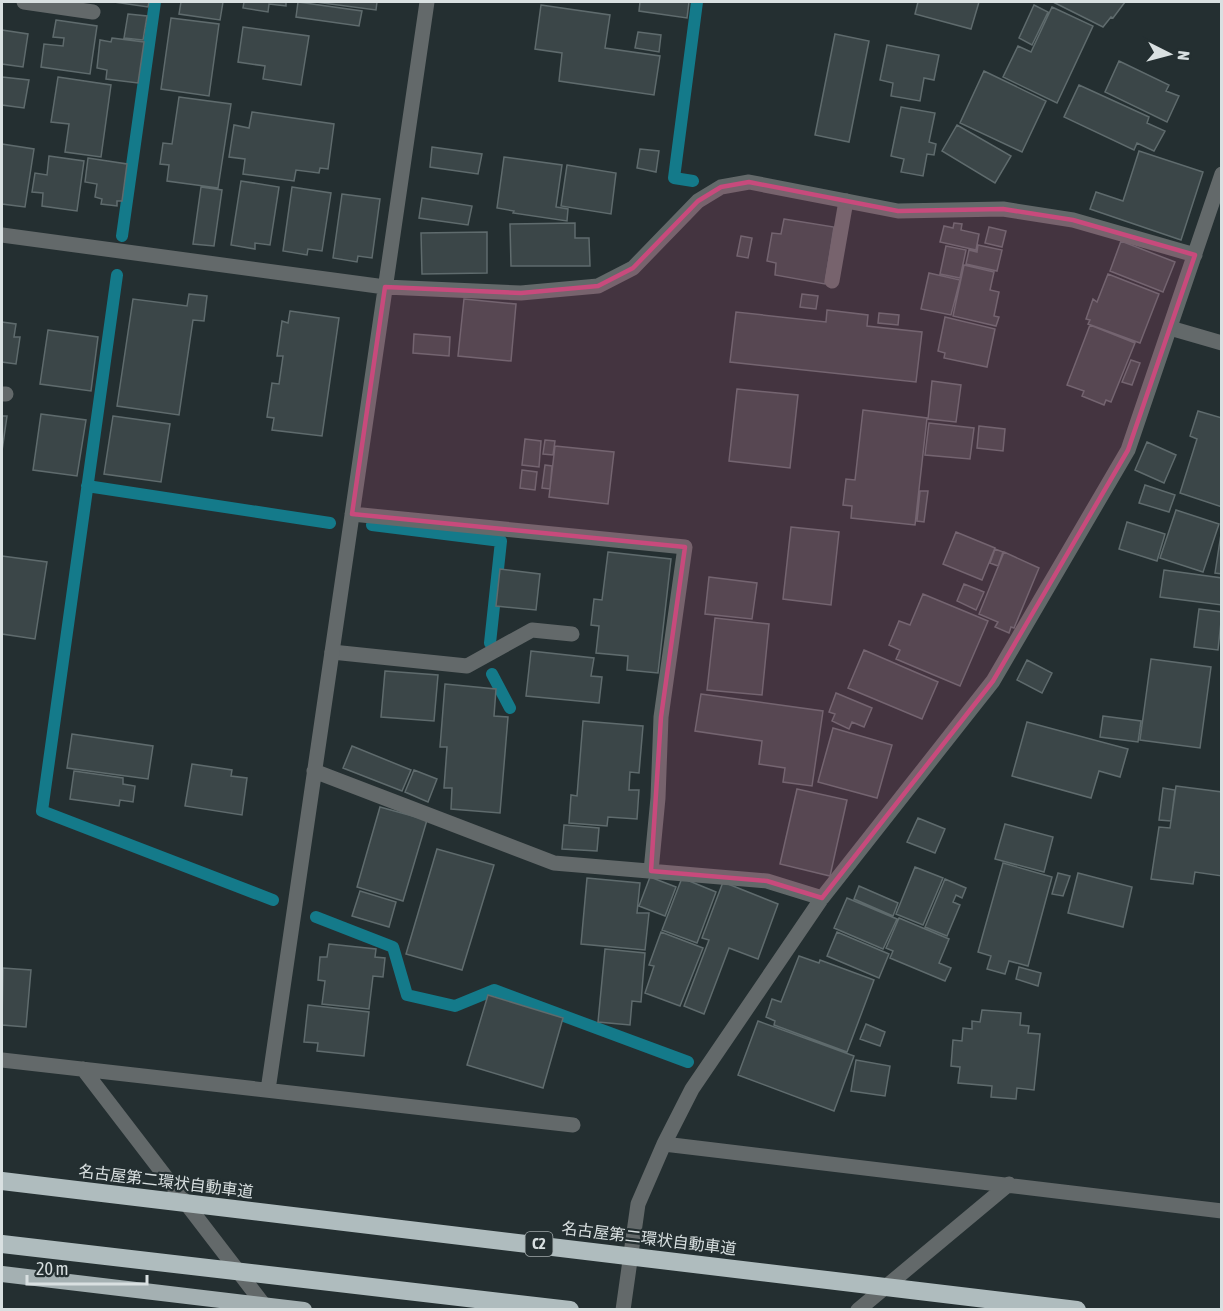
<svg xmlns="http://www.w3.org/2000/svg" width="1223" height="1311" font-family="'Asap Condensed','Noto Sans JP',sans-serif">
  <rect width="100%" height="100%" fill="#242f31"/>
  <g fill="none" stroke-linecap="round" stroke-linejoin="round">
    <path stroke="#147a8a" stroke-width="12" d="M693,181L674,178L697,2
      M122,236L155,2
      M117,275L42,811L273,900
      M87,486L330,523
      M372,525L501,541L490,643
      M492,674L510,708
      M316,917L393,947L407,995L455,1006L494,990L688,1062"/>
  </g>
  <path fill="#3b4648" stroke="#5f6b6d" stroke-width="1.5" d="M114,2H149L148,7Z
    M181,2H223L220,20L179,14Z
    M244,2H286V6L269,4L268,12L243,8Z
    M298,2L362,11L359,26L296,17Z
    M315,2H377L376,10Z
    M640,2H689L687,18L639,11Z
    M918,2H979L971,29L915,14Z
    M1053,2H1125L1113,18L1111,17L1103,27Z
    M541,5L610,15L605,48L660,56L654,95L559,81L562,53L535,49Z
    M1034,5L1048,12L1032,45L1019,38Z
    M1052,7L1093,26L1057,103L1003,77L1018,46L1031,52Z
    M128,14L147,16L143,40L124,38Z
    M171,18L219,24L209,96L161,89Z
    M56,20L97,26L90,74L41,67L44,44L63,46L64,38L53,37Z
    M243,27L309,36L301,85L263,79L265,66L238,62Z
    M2,30L28,34L23,67L2,64Z
    M638,32L661,35L659,52L635,48Z
    M835,34L869,41L849,142L815,135Z
    M112,38L144,42L138,83L106,79L107,70L97,68L100,40L111,42Z
    M887,45L939,55L934,80L924,78L920,101L891,96L893,83L880,80Z
    M1119,61L1169,85L1166,91L1179,96L1167,122L1105,92Z
    M984,71L1046,101L1022,152L960,123Z
    M2,77L29,80L24,108L2,105Z
    M58,77L111,85L101,157L65,152L69,124L51,122Z
    M1079,85L1149,117L1147,123L1165,131L1154,151L1137,143L1134,150L1064,117Z
    M179,97L231,104L218,188L167,181L169,165L160,164L163,143L172,144Z
    M901,107L935,113L929,142L936,144L934,155L927,154L923,176L901,172L904,159L891,156Z
    M252,112L334,124L328,169L320,168L319,173L296,170L294,181L243,174L245,159L229,157L234,125L249,128Z
    M957,125L1011,156L995,183L942,151Z
    M2,144L34,149L25,207L2,204Z
    M432,147L482,154L478,174L430,167Z
    M640,149L659,151L656,172L637,168Z
    M1139,151L1203,172L1181,240L1090,209L1096,192L1123,201Z
    M49,156L84,161L77,211L42,206L43,193L32,192L35,173L47,175Z
    M504,157L562,165L556,207L568,209L567,221L513,213L514,211L497,208Z
    M88,158L127,164L122,201H117V206L101,204L102,199L95,197L97,184L85,182Z
    M567,165L616,173L611,214L561,206Z
    M241,181L279,187L270,245L255,243V249L231,245Z
    M201,187L222,190L214,246L193,244Z
    M292,187L331,193L322,251L308,249L307,255L283,251Z
    M342,194L380,199L372,258L358,256L357,262L333,258Z
    M422,198L472,206L468,225L419,218Z
    M784,219L834,227L825,284L775,275L776,263L767,261L772,233L781,234Z
    M575,223V238H589L590,266H511L510,224Z
    M954,223L962,224L961,230L979,234L976,250L940,242L944,226L953,228Z
    M989,227L1006,231L1002,247L985,243Z
    M487,232V273L422,274L421,233Z
    M741,236L752,238L748,258L737,256Z
    M1121,241L1175,262L1163,292L1110,271Z
    M978,245L1002,250L997,271L966,264L969,250L977,252Z
    M946,246L966,250L960,278L940,274Z
    M964,265L994,272L990,290L999,292L994,316L999,317L996,326L953,316Z
    M929,273L960,280L951,315L921,309Z
    M1108,274L1159,294L1140,343L1088,324L1090,320L1086,319L1093,299L1097,302Z
    M189,294L207,296L204,321L193,320L179,415L117,406L133,299L187,306Z
    M802,294L818,296L816,309L800,307Z
    M464,299L516,304L511,361L458,356Z
    M827,310L868,315L867,326L922,332L916,382L730,362L736,312L826,322Z
    M290,311L339,318L322,436L272,430L274,418L267,417L272,383L279,384L283,356H277L282,321L288,323Z
    M879,313L899,315L898,325L878,323Z
    M945,317L995,329L987,367L944,358L945,353L938,351Z
    M2,322L16,324L14,337H20L16,364L2,362Z
    M1090,325L1135,343L1111,402L1106,400L1104,405L1082,396L1084,391L1067,385Z
    M48,330L98,337L91,391L40,384Z
    M414,334L450,337L449,356L413,353Z
    M1131,360L1140,363L1132,385L1122,382Z
    M932,381L961,385L956,422L928,419Z
    M737,389L798,395L790,468L729,461Z
    M863,410L927,418L915,525L851,518L852,506L843,505L846,479L855,480Z
    M1198,411L1222,418V507L1180,493L1197,439L1190,436Z
    M41,414L86,420L77,476L33,470Z
    M2,416H7L2,451Z
    M113,416L170,424L161,482L104,474Z
    M929,423L974,428L970,459L925,455Z
    M979,426L1005,429L1003,451L977,448Z
    M525,439L541,441L539,467L522,465Z
    M545,440L555,441L553,455L543,454Z
    M1147,442L1176,455L1164,483L1135,470Z
    M555,446L614,452L608,504L549,497Z
    M545,465L552,466L550,489L542,488Z
    M522,470L537,472L535,490L520,488Z
    M1145,485L1175,495L1169,512L1139,503Z
    M920,491H928L924,522L917,521Z
    M1176,510L1219,524L1203,572L1160,558Z
    M1127,522L1165,534L1157,561L1119,549Z
    M791,527L839,532L831,605L783,599Z
    M956,532L995,548L982,580L943,564Z
    M1221,534H1222V574L1215,573Z
    M995,549L1003,552L998,566L990,563Z
    M608,552L671,559L658,673L627,670L628,656L596,653L599,626L591,625L594,599L602,600Z
    M1004,552L1039,568L1014,628L1011,627L1009,633L995,627L998,622L979,614Z
    M2,556L47,562L35,639L2,634Z
    M500,569L540,574L536,610L496,606Z
    M1164,570L1222,578V605L1160,597Z
    M709,577L757,583L752,619L705,614Z
    M964,584L984,592L976,610L957,601Z
    M923,594L988,621L960,686L896,659L900,650L889,645L899,621L910,625Z
    M1199,609L1222,612L1218,650L1194,647Z
    M715,618L769,624L762,695L707,690Z
    M864,650L938,682L922,719L848,688Z
    M531,651L594,658L591,676L602,677L599,703L526,696Z
    M1151,659L1211,667L1200,748L1140,740Z
    M1027,660L1052,673L1042,693L1017,680Z
    M385,671L438,675L434,721L381,717Z
    M445,684L496,689L494,716L508,717L500,813L451,809L452,788H444L447,747H440Z
    M836,693L872,708L864,727L852,722L849,729L832,721L835,714L829,712Z
    M701,694L823,711L812,786L783,782L785,768L759,764L762,741L695,731Z
    M1103,716L1141,721L1138,742L1100,737Z
    M583,721L643,726L639,773L630,772L629,790H639L637,819L608,817L607,826L569,823L571,795L577,796Z
    M1027,722L1128,749L1120,777L1099,771L1091,798L1012,776Z
    M833,728L892,745L877,798L818,782Z
    M72,734L153,746L148,779L67,768Z
    M352,746L411,770L402,791L343,768Z
    M192,764L232,770L231,776L247,778L242,815L185,806Z
    M414,770L437,779L428,802L405,792Z
    M74,771L123,778V784L135,786L133,802L120,800L119,806L70,799Z
    M1176,786L1222,792V876L1195,872L1193,884L1151,879L1159,827L1170,828Z
    M1163,788L1175,790L1171,821L1159,820Z
    M797,789L847,800L830,876L780,864Z
    M380,807L427,820L403,901L357,887Z
    M918,818L945,829L935,853L907,842Z
    M1005,824L1053,837L1044,872L995,859Z
    M564,825L599,828L597,851L562,849Z
    M437,849L494,865L462,970L406,954Z
    M1003,863L1052,877L1028,966L1009,961L1005,974L987,969L991,956L978,952Z
    M915,867L943,878L923,925L896,914Z
    M1058,873L1070,876L1063,896L1052,894Z
    M1078,873L1132,887L1123,927L1068,913Z
    M650,877L676,887L665,916L639,906Z
    M587,878L640,883L637,913H649L645,950L581,944Z
    M682,878L716,892L697,943L662,930Z
    M945,879L966,888L962,898L956,895L953,902L960,905L947,936L925,927Z
    M723,882L778,904L758,959L729,948L704,1014L684,1006L709,940L702,938Z
    M859,886L898,903L893,916L854,899Z
    M360,891L396,902L389,927L352,916Z
    M847,898L897,919L883,949L834,928Z
    M899,918L949,939L939,963L951,968L945,981L890,958L893,951L886,948Z
    M661,932L703,948L680,1006L645,993L654,966L649,965Z
    M837,932L889,954L879,978L827,956Z
    M329,944L376,949L375,957L385,958L383,977L373,976L369,1009L322,1004L325,981L318,980L320,957H327Z
    M605,949L645,953L641,1002L632,1001L630,1025L598,1022Z
    M799,956L819,963L820,960L874,980L847,1052L774,1025L775,1021L766,1017L772,999L781,1002Z
    M1019,967L1041,973L1038,986L1016,979Z
    M3,968L31,970L26,1027L2,1025Z
    M488,995L563,1018L543,1088L467,1065Z
    M308,1005L369,1012L364,1056L317,1051L318,1043L304,1042Z
    M982,1010L1021,1013L1020,1025L1029,1026L1028,1033L1040,1034L1034,1090L1017,1088L1016,1099L991,1097L992,1086L958,1083L960,1067L951,1066L953,1040L962,1041L963,1028L972,1029V1021L980,1022Z
    M758,1021L854,1056L834,1111L738,1075Z
    M866,1024L885,1032L880,1046L860,1039Z
    M856,1060L890,1066L885,1096L851,1091Z"/>
  <g fill="none" stroke-linecap="round" stroke-linejoin="round">
    <path stroke="#63696a" stroke-width="15" d="M24,2L93,12
      M832,281L846,201
      M1170,328L1222,343
      M2,394H6
      M332,652L467,666L532,630L572,634"/>
    <path stroke="#63696a" stroke-width="15" d="M2,235L385,287L521,293L598,286L633,268L698,201L721,187L749,182L898,211L1003,209L1073,220L1195,255
      M352,514L685,547L661,717L658,798L651,871
      M314,771L554,863L767,881L822,898
      M2,1060L573,1125
      M83,1069L264,1305
      M268,1090L427,2
      M664,1144L1222,1211
      M623,1310L638,1204L664,1144L692,1089L822,898L993,681L1128,450L1222,174
      M858,1310L1009,1184"/>
    <path stroke="#a4b0b2" stroke-width="16" d="M2,1274L304,1310"/>
    <path stroke="#afbcbe" stroke-width="18" d="M2,1181L1077,1310
      M2,1244L570,1310"/>
  </g>
  <path fill="#c84a7c" fill-opacity="0.2" stroke="#c84a7c" stroke-width="4.5" stroke-linejoin="round" d="M749,182L898,211L1003,209L1073,220L1195,255L1128,450L993,681L822,898L767,881L651,871L661,717L685,547L352,514L385,287L521,293L598,286L633,268L698,201L721,187Z"/>
  <g text-anchor="middle" stroke-width="4.5" stroke-linejoin="round" paint-order="stroke">
    <rect fill="#242f31" stroke="#a3abac" stroke-width="1.5" x="525.5" y="1232" width="27" height="24" rx="4.5"/>
    <g font-size="15" font-weight="bold" fill="#d9e0e1">
      <text x="539" y="1249">C2</text>
    </g>
    <g font-size="16" fill="#d9e0e1" stroke="#242f31">
      <text transform="translate(166 1181) rotate(7)" y="6">名古屋第二環状自動車道</text>
      <text transform="translate(649 1238) rotate(7)" y="6">名古屋第二環状自動車道</text>
    </g>
  </g>
  <rect width="1223" height="1311" fill="none" stroke="#d9e0e1" stroke-width="6"/>
  <g transform="translate(1169 54) rotate(96)" stroke="#242f31" stroke-width="4.5" paint-order="stroke">
  <path d="M0-4.5L10 22L0 15L-10 22Z" fill="#d9e0e1"/>
  <text y="-9" font-size="16" font-weight="bold" text-anchor="middle" fill="#d9e0e1">N</text>
  </g>
  <path d="M27 1275v9h120v-9" fill="none" stroke="#d9e0e1" stroke-width="3"/>
  <text x="36" y="1275" font-size="18" fill="#d9e0e1" stroke="#242f31" stroke-width="4.5" paint-order="stroke">20 m</text>
</svg>
